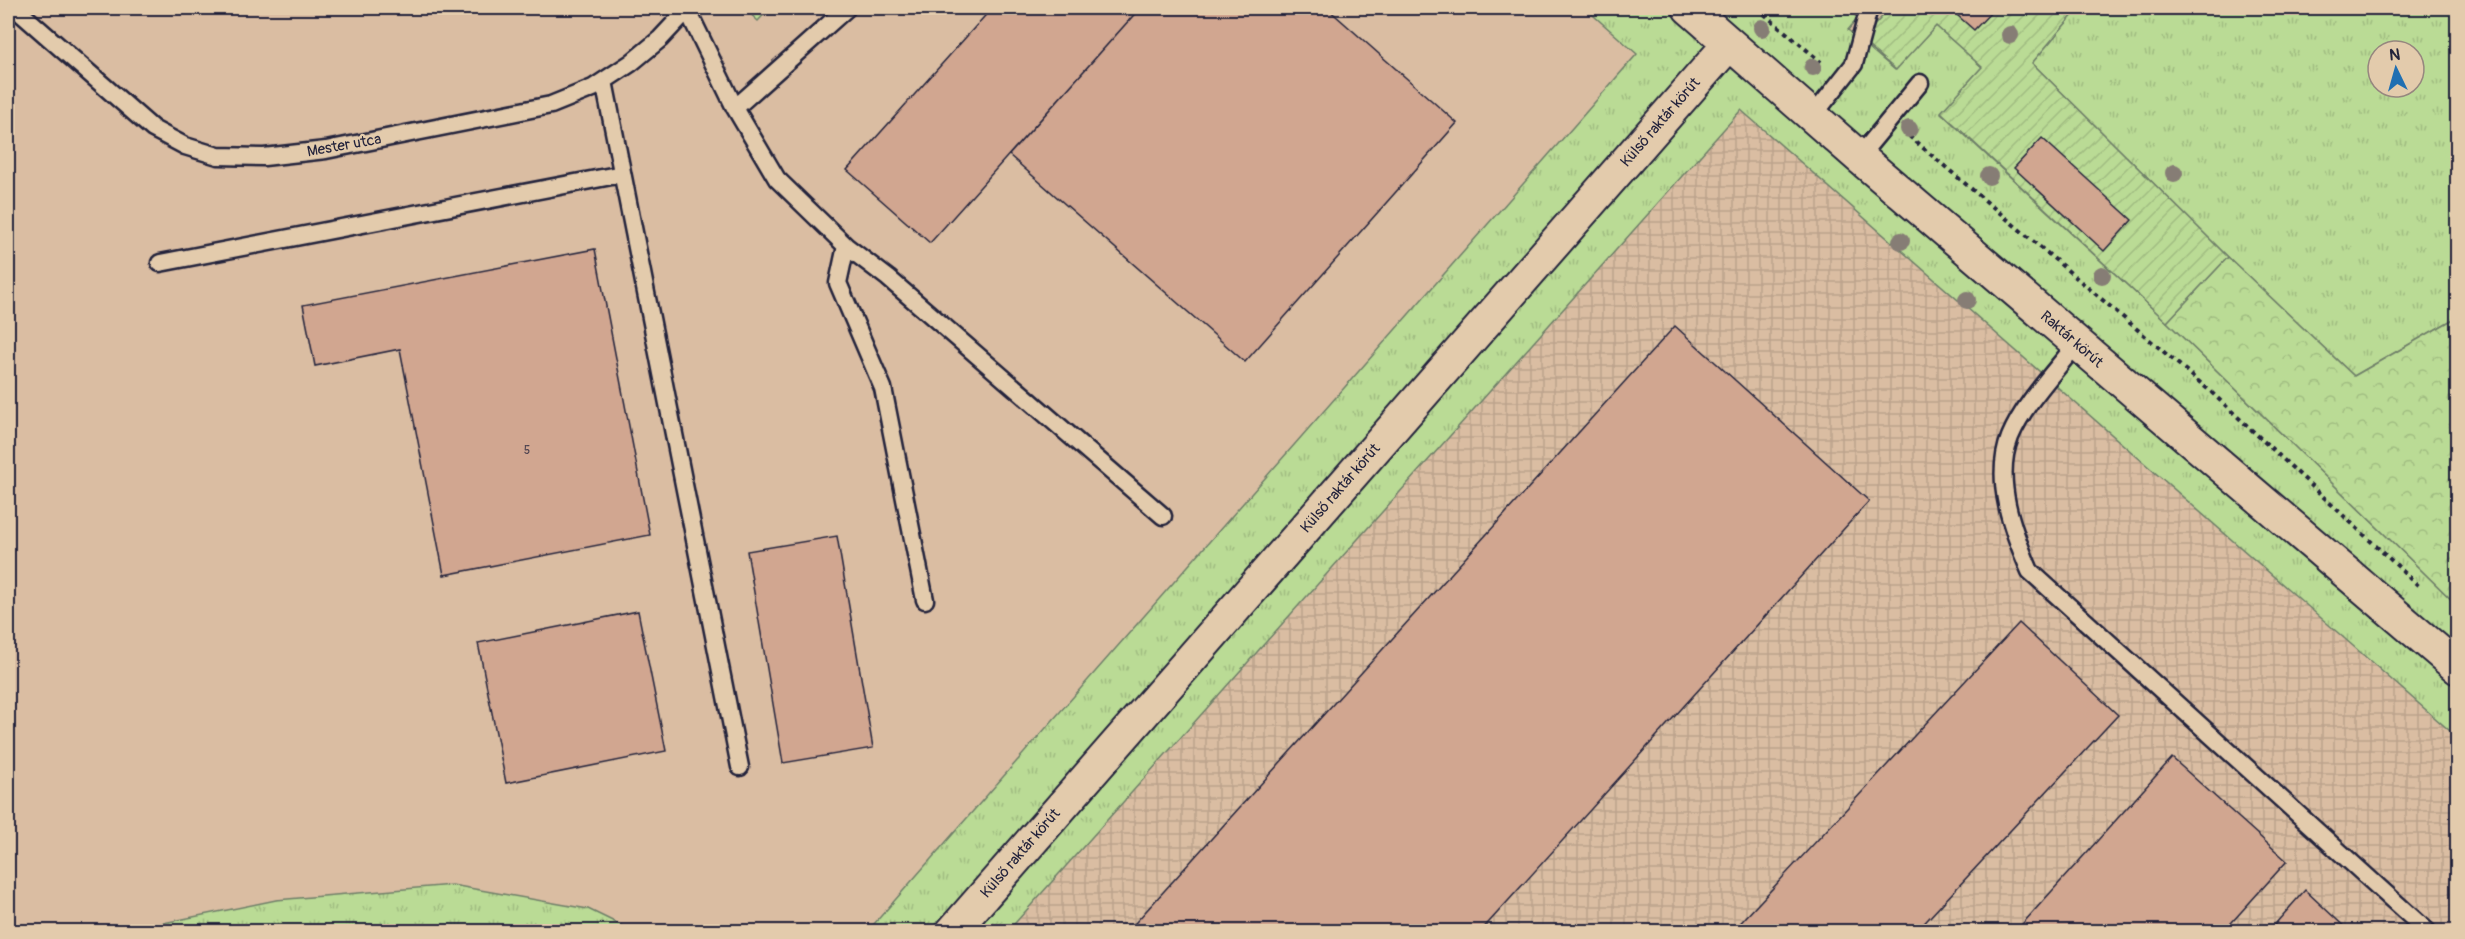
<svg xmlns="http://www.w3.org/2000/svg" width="2465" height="939" font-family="Pangolin,sans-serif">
  <defs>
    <pattern id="industrial-grid" width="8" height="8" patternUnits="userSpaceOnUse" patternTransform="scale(1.5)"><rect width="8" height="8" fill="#dabda2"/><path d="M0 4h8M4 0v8" fill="none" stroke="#bba28c"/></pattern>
    <pattern id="grass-tufts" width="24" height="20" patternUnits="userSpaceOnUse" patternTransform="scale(1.5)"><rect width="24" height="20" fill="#badb95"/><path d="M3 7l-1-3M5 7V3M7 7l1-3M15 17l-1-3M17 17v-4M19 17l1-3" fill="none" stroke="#a0bc81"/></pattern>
    <pattern id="forest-crowns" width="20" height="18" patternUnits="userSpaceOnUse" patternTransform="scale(1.5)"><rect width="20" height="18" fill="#badb95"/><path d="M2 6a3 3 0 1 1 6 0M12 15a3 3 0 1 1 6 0" fill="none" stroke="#a0bc81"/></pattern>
    <pattern id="garden-furrows" width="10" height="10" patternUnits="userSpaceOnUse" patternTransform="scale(1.5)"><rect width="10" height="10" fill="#badb95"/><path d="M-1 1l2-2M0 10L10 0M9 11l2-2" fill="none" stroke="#a0bc81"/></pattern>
  </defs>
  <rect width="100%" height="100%" fill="#e3cbac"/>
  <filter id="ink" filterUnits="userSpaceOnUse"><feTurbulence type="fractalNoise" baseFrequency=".0167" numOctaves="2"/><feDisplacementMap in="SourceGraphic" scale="12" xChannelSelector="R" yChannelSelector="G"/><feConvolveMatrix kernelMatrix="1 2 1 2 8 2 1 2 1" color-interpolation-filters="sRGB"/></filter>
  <g filter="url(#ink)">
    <path fill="#dabda2" d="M8,8H744L758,20L770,8H1585L1637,54L867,931H633L588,909L276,900L124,931L8,932Z
      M1821,8H1890L1861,40Z"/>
    <path fill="url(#industrial-grid)" d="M1741,110L2457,737V931L1008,932Z"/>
    <path fill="url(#grass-tufts)" stroke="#6e7e68" stroke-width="1.5" fill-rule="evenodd" d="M744,8H770L758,21Z
      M1585,8H1845L1858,18L1848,30L1895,70L1936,26L1982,67L1941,113L2167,322L2457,605V737L1741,110L1008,931L867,932L1637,54Z
      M2079,8H2457V317L2354,376L2228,257L2032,63ZM2378,51H2414V87H2378Z
      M452,885L588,909L633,931H124L276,900Z"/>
    <path fill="url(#forest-crowns)" stroke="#6e7e68" stroke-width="1.5" d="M2228,257L2354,376L2457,317V605L2167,322Z"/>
    <path fill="url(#garden-furrows)" stroke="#6e7e68" stroke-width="1.5" d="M1890,8H2079L2032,63L2228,257L2167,322L1941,112L1982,67L1936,26L1896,70L1861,40Z"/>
    <path fill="#d1a690" stroke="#22223b" stroke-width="1.5" d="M992,8H1140L930,243L847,170Z
      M1140,8H1327L1457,123L1245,362L1009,155Z
      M1949,8H1995L1974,30Z
      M2042,138L2132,220L2104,251L2014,168Z
      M595,249L650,535L444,575L400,349L315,366L303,305Z
      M1675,326L1869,501L1480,932H1127Z
      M837,536L873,748L783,763L747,551Z
      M638,611L666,751L506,783L478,643Z
      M2019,623L2118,715L1916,932H1732Z
      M2172,758L2287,861L2223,932H2015Z
      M2305,890L2350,932H2268Z"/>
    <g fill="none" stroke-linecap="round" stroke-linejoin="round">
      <g stroke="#22223b" stroke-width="21">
        <path id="lane" d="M15,8L153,129L185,146L218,156L264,157L326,150L551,105L593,88L631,63L660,39L689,8
          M687,9L735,108L777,179L846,246L888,278L1163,516
          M604,81L740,767
          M735,108L847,8
          M1813,116L1854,64L1869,8
          M1859,157L1920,83
          M846,246L838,283L883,388L925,600
          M160,263L622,174
          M2077,343C2055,372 2024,403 2010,437C1993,480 2013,532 2030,571L2428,932"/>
      </g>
      <g stroke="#22223b" stroke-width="36">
        <path id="street" d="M1689,8L1859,157L2458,668
          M952,932L1729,44"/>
      </g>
      <path stroke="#22223b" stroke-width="4" stroke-dasharray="4.5 4.5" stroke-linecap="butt" d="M1757,8L1821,62
        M1909,136L2210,391L2421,588"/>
      <use href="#lane" stroke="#e3cbac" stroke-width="16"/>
      <use href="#street" stroke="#e3cbac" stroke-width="32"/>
    </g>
    <g fill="#867d75">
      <circle cx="1762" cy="28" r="9"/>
      <circle cx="2010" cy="35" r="9"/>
      <circle cx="1813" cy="67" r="9"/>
      <circle cx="1909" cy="129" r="9"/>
      <circle cx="2174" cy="173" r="9"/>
      <circle cx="1989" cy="176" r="9"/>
      <circle cx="1901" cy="241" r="9"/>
      <circle cx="2102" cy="275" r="9"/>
      <circle cx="1967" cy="300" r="9"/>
    </g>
  </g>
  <g text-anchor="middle" stroke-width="4.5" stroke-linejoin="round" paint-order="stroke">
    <g font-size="12" fill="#4e4350">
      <text x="527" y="454">5</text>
    </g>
    <g font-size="15" fill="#22223b" stroke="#e3cbac">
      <text transform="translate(1660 122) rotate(-49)" y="5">Külső raktár körút</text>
      <text transform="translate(344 145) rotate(-10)" y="5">Mester utca</text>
      <text transform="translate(2072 339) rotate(41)" y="5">Raktár körút</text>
      <text transform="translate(1340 488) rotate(-49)" y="5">Külső raktár körút</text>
      <text transform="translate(1020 853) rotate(-49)" y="5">Külső raktár körút</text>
    </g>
  </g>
  <rect width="2465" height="939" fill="none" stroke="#e3cbac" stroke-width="30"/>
  <rect x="15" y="15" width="2435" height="909" fill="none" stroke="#22223b" stroke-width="2" filter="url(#ink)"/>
  <g transform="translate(2396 69) rotate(355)"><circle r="28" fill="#e3cbac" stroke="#96877f" stroke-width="1.5"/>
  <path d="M0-4.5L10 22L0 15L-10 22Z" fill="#1f6fb2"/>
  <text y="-9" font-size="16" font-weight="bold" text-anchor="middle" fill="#22223b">N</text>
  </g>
</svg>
